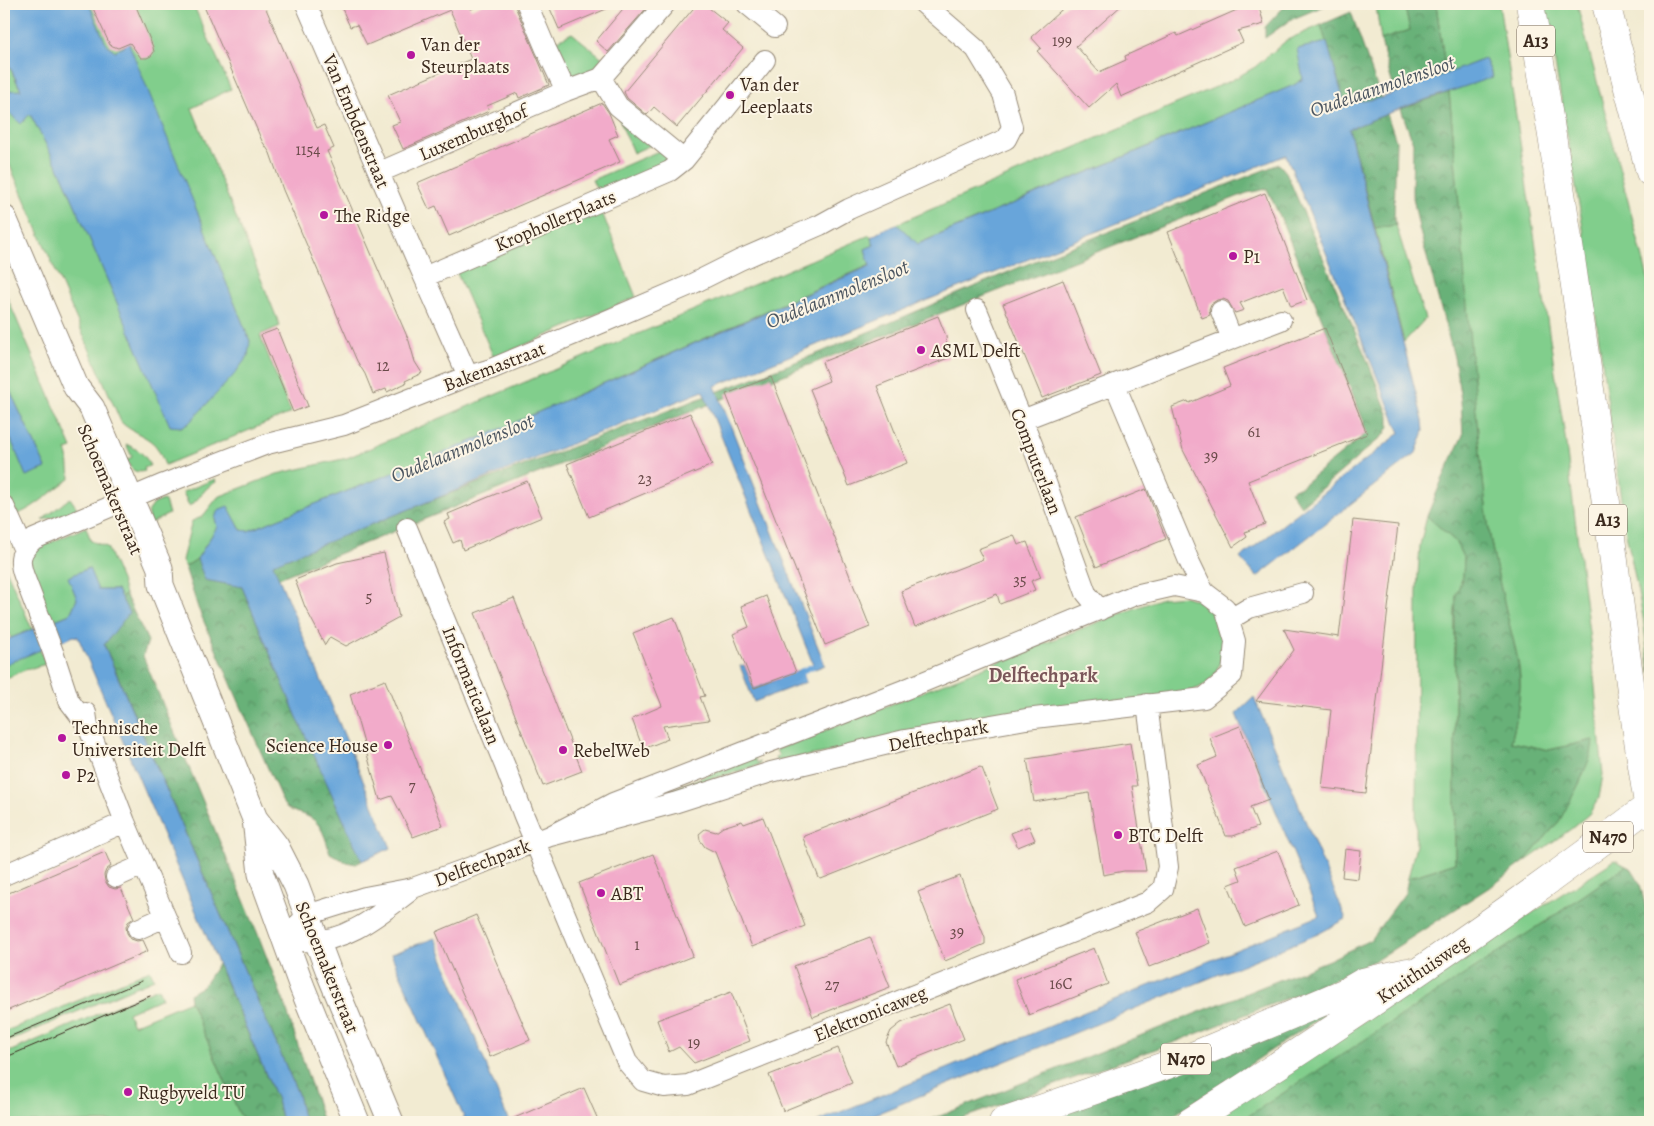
<svg xmlns="http://www.w3.org/2000/svg" width="1654" height="1126" font-family="Alegreya,serif">
  <defs>
    <pattern id="forest-crowns" width="20" height="18" patternUnits="userSpaceOnUse" patternTransform="scale(1.25)"><rect width="20" height="18" fill="#68b178"/><path d="M2 6a3 3 0 1 1 6 0M12 15a3 3 0 1 1 6 0" fill="none" stroke="#579062"/></pattern>
  </defs>
  <rect width="100%" height="100%" fill="#fcf5e5"/>
  <filter id="ink" filterUnits="userSpaceOnUse"><feTurbulence type="fractalNoise" baseFrequency=".02" numOctaves="2"/><feDisplacementMap in="SourceGraphic" scale="10" xChannelSelector="R" yChannelSelector="G"/><feConvolveMatrix kernelMatrix="1 2 1 2 8 2 1 2 1" color-interpolation-filters="sRGB"/></filter>
  <filter id="wash" filterUnits="userSpaceOnUse"><feTurbulence type="fractalNoise" baseFrequency=".0096" numOctaves="4" result="noise"/><feDisplacementMap in="SourceGraphic" scale="20" xChannelSelector="R" yChannelSelector="G"/><feGaussianBlur stdDeviation="1.12" result="paint"/><feColorMatrix in="noise" values="0 0 0 0 0 0 0 0 0 0 0 0 0 0 0 0 0 1.4 0 .05"/><feComposite in="paint" operator="in"/></filter>
  <g filter="url(#wash)">
    <rect width="100%" height="100%" fill="#f2ebd2"/>
    <path fill="#81ce8c" stroke="#5e7c55" d="M89,4H193L231,89L192,108L280,326L260,335L291,413L165,465C162,458 159,449 154,444C145,435 131,432 121,422L4,152V108L30,114L63,177L170,425L181,427L188,424L250,341L127,42L124,47L115,51L106,44Z
      M1382,4H1404L1410,30L1381,40L1376,6Z
      M1436,4H1499L1565,437L1593,665L1603,775L1599,798L1589,814L1571,829L1523,863L1560,820L1593,740L1549,750L1511,742C1516,724 1519,705 1520,686C1521,663 1513,641 1508,619C1500,584 1491,550 1487,515C1469,374 1463,233 1449,92L1493,76L1485,59L1446,74Z
      M1545,4H1577L1650,286V673L1643,617L1625,528L1587,252Z
      M1321,25L1327,42L1298,49L1303,79L1294,85L917,244L897,224L1232,80L1255,67L1287,40Z
      M572,33L605,60L596,71L573,81L556,41Z
      M4,55L21,91H6L4,108Z
      M618,116L653,144L633,153Z
      M661,150L674,161L599,194L592,180Z
      M601,210L636,297L494,358L456,271Z
      M1396,225L1425,319L1404,342L1375,228Z
      M870,235L874,245L865,249L870,265L482,437L248,531L241,530L228,507L218,510L215,518L217,527L197,559L185,567L182,560L192,521L202,517L218,497L277,474L347,458Z
      M4,290L72,448L66,450L68,456L70,479C52,490 38,506 18,514L14,508L4,485V423L26,475L46,468L4,378Z
      M126,444C138,450 145,453 150,466L144,468L145,471C134,474 131,469 126,460L132,457Z
      M215,479L216,482C204,487 200,500 189,506L183,492Z
      M70,498L77,508L57,517L42,520Z
      M163,500L165,501L169,514L149,524L148,512L154,504Z
      M1427,516L1455,541L1464,559L1463,577L1456,595L1455,614V863L1408,878L1416,845L1417,590L1420,545Z
      M86,527L91,541L107,547L121,580L125,594L121,598L117,590H98L88,568L69,577L77,599L70,614L50,622L35,586L30,559L36,549Z
      M4,564L32,629L11,638L4,620Z
      M1184,596C1191,599 1204,601 1210,607C1230,626 1227,663 1208,682C1204,686 1196,689 1191,691L777,761L775,758L779,756L776,750L1088,626L1162,598Z
      M40,650L46,664L25,670L4,679V665Z
      M754,757L757,763L760,762L759,765L688,786L611,813Z
      M1615,860L1626,866L1551,918L1282,1096L1239,1122H1206Z
      M150,970L154,979L4,1043V1032Z
      M158,988L162,998L128,1013L133,1025L190,1001L239,1113L245,1122H4V1054Z"/>
    <path fill="url(#forest-crowns)" stroke="#526e4b" d="M1294,4H1329L1290,20L1265,38V27L1285,6Z
      M1404,4H1436L1446,74L1395,93L1384,54L1381,40L1410,30Z
      M1351,12L1381,98L1351,103L1343,98L1321,25Z
      M1449,92C1463,233 1470,374 1487,515C1491,550 1500,584 1508,619C1513,640 1520,663 1520,686C1519,705 1516,724 1511,742L1549,750L1593,740L1591,755L1579,784L1560,820L1523,863L1496,883L1378,959L1336,979L1178,1041L952,1122H925L1329,960L1370,940L1405,893L1408,878L1455,863V614L1456,595L1463,577L1464,559L1455,541L1427,516L1441,482L1463,435L1461,400L1454,357L1419,228L1412,192L1413,143L1401,109Z
      M1387,114L1396,141L1394,218L1396,225L1375,228L1349,129Z
      M1279,164L1286,172L1368,362L1389,416V426L1385,434L1301,506L1290,491L1301,486L1362,437L1364,422L1281,219L1267,189L1247,193L715,402L269,582L268,563L819,353L1020,267Z
      M197,559L206,580L242,587L296,715L362,861L356,864L346,862L330,853C326,840 322,823 309,817C300,813 291,812 284,805L198,608L185,567Z
      M125,594L148,641L143,656L257,932L284,1002L323,1122H304L298,1094L104,644L128,613L121,598Z
      M1626,866L1632,869L1640,884L1650,926V1122H1239L1551,918Z
      M218,964L277,1100L282,1122H245L239,1113L190,1001L189,994L203,986Z
      M1336,1007L1164,1122H1029Z"/>
    <path fill="#68a5da" stroke="#52687c" d="M4,4H89L106,44L115,51L124,47L128,41L134,56L250,341L248,356L233,376L188,424L181,427L170,426L63,177L30,114L21,124L4,108L6,91L21,90L4,55Z
      M1327,42L1343,98L1351,103L1381,98L1395,93L1485,59L1493,77L1410,105L1349,129L1423,421L1424,431L1416,453L1257,577L1240,558L1400,433L1286,155L715,386L825,665L815,669L703,391L273,564L391,848L362,861L296,715L242,587L205,580L197,559L217,527L215,518L218,510L228,506L241,530L248,531L482,437L870,266L865,249L874,245L871,237L886,228L897,224L918,244L1294,85L1303,79L1297,49Z
      M4,378L46,468L26,476L4,423Z
      M89,568L98,590H117L129,613L104,645L298,1094L304,1122H282L277,1100L78,637L74,636L4,665V641L70,614L77,599L68,577Z
      M744,665L754,689L801,669L806,682L754,702L740,666Z
      M1254,697L1346,919L1318,934L856,1122H816L1319,916L1236,714Z
      M435,938L509,1122H466L391,954Z"/>
    <g fill="none" stroke-linecap="round" stroke-linejoin="round">
      <path stroke="#68a5da" stroke-width="5.5" d="M801,676L800,672L818,664"/>
    </g>
    <g id="blocks">
      <path fill="#f2abca" d="M91,4H135L153,47L154,52L151,56L147,58H141L130,43L118,48L110,45Z
        M203,4H264L317,128L324,125L334,148L327,151L409,341L415,362L422,373L405,381L406,383L387,392L386,389L373,394L365,374L357,361L283,190L270,153L262,141Z
        M340,4H468L471,9L483,4H514L549,85L519,98L517,93L487,106L489,111L403,149L392,125L400,122L388,95L471,59L460,33L450,10L367,45L357,25L350,27Z
        M548,4H618L559,29Z
        M627,4H650L608,52L596,41Z
        M697,4H704L728,23L722,30L743,48L677,127L654,107L647,115L627,98L624,92Z
        M1068,4H1123L1076,46L1099,72L1126,60L1125,56L1176,33L1178,36L1239,9L1237,4H1258L1264,24L1238,31L1243,42L1121,97L1116,84L1089,108L1037,51L1041,48L1031,37Z
        M602,103L609,113L618,135L609,139L620,162L449,236L436,206L429,209L417,183Z
        M1265,193L1307,300L1291,306L1283,286L1240,303L1244,310L1235,313L1228,301L1223,299L1217,300L1211,304L1209,309L1210,315L1202,318L1168,232Z
        M1063,280L1101,375L1042,398L1003,304Z
        M938,316L946,336L948,358L877,386L907,463L849,486L810,389L829,381L822,362Z
        M1325,328L1367,434L1248,481L1265,524L1245,532L1247,537L1233,547L1183,450L1172,407L1188,401L1189,403L1230,386L1223,368Z
        M277,329L308,406L293,412L261,335Z
        M771,377L870,627L825,645L726,394Z
        M690,413L712,465L589,517L567,464Z
        M527,481L542,517L463,550L460,540L453,543L444,522L450,519L448,514Z
        M1146,489L1166,539L1096,567L1076,517Z
        M1353,520L1398,525L1366,793L1322,788L1331,710L1256,701L1294,650L1284,629L1339,637Z
        M1014,535L1018,545L1027,542L1041,577L1031,581L1035,590L1000,604L997,594L915,627L901,591L983,559L978,549Z
        M384,553L399,617L346,646L330,637L325,645L305,607L295,580L337,563Z
        M766,596L796,672L754,688L733,634L749,627L741,606Z
        M514,598L582,771L543,786L475,613Z
        M674,617L705,696L700,697L709,720L663,726L668,739L643,749L632,719L662,706L633,633Z
        M385,680L443,826L413,837L392,796L380,800L350,694Z
        M1240,726L1269,800L1250,807L1258,827L1233,836H1226L1198,765L1217,757L1210,738Z
        M1130,743L1137,786H1132L1146,871H1124L1103,875L1089,793L1034,802L1027,759Z
        M980,767L982,768L998,809L821,879L819,878L803,838L804,836Z
        M763,817L805,926L752,947L715,852L705,847L700,840L699,834L705,829L716,832L723,827L742,821L744,824Z
        M1029,826L1035,840L1018,847L1011,833Z
        M1345,849L1361,851L1358,879L1342,877Z
        M1278,851L1299,905L1245,927L1228,885L1241,880L1236,867Z
        M105,852L111,866L106,870L104,875L105,881L109,887L115,889L121,888L134,918L128,922L126,927L127,933L131,939L137,941L143,940L148,951L4,1012V895Z
        M653,854L693,956L619,985L579,883Z
        M960,876L985,938V944L945,961L918,892Z
        M1197,908L1210,943L1149,967L1135,932Z
        M476,915L530,1040L490,1057L436,932Z
        M870,937L890,987L813,1017L794,966Z
        M1094,948L1108,984L1029,1015L1015,979Z
        M731,992L750,1041L694,1063L679,1047L669,1052L657,1020Z
        M950,1004L964,1039L896,1066L886,1042L891,1031L901,1023Z
        M838,1048L852,1083L783,1111L769,1075Z
        M584,1088L599,1122H505Z"/>
    </g>
  </g>
  <g filter="url(#ink)">
    <use href="#blocks" fill-opacity="0" stroke="#968a78" stroke-width="1"/>
    <g fill="none" stroke-linecap="round" stroke-linejoin="round">
      <g stroke="#968a78" stroke-width="22">
        <path id="minor" d="M306,4L424,277L468,376
          M527,4L546,49L566,91
          M747,4L775,27
          M601,78L618,106L684,160
          M380,172L566,91L601,78L665,4
          M424,277L670,171L684,160L765,60
          M977,310L1032,444L1086,593L1100,610
          M1221,311L1232,339
          M1115,385L1189,561L1204,592
          M1022,420L1281,320
          M4,506L24,550
          M407,528L505,766L524,816L627,1062L643,1081L664,1087L688,1085L1148,902L1163,889L1168,867L1147,704
          M1229,620L1249,608L1303,593
          M86,713L88,726L125,822L181,953
          M88,726L69,701L53,652L24,576C18,559 20,552 34,539L164,484L267,444L344,425L468,376L491,369L606,321L690,285L740,260L820,225L849,209L1006,139L1012,127L1003,94L976,49L924,4
          M4,875L125,822
          M116,877L143,865
          M138,929L165,917
          M285,939L307,915L365,897L413,888L482,863L550,836L613,803L906,689L1135,595L1174,586L1204,592L1225,608L1235,641L1232,675L1204,698L1026,719L905,740L771,772L674,803L550,836
          M303,941C344,945 380,914 410,891"/>
      </g>
      <g stroke="#968a78" stroke-width="27">
        <path id="major" d="M4,218L76,387L92,408L160,568L161,585L255,819L261,874L302,987L357,1122
          M255,819L276,846L296,885L330,975L391,1122"/>
      </g>
      <g stroke="#968a78" stroke-width="29">
        <path id="highway" d="M1530,4C1561,181 1586,360 1611,538C1623,630 1634,723 1650,815
          M1606,4L1650,172
          M1003,1122L1193,1056L1346,992L1363,982L1408,972
          M1190,1122C1347,1022 1502,918 1650,805"/>
      </g>
      <use href="#minor" stroke="#fff" stroke-width="20"/>
      <use href="#major" stroke="#fff" stroke-width="25"/>
      <use href="#highway" stroke="#fff" stroke-width="28"/>
      <path stroke="#3b2a1e" stroke-width="1" d="M4,1039L142,981
        M4,1058L150,996"/>
    </g>
  </g>
  <g fill="#b5179e" stroke="#fcf5e5" stroke-width="2">
    <circle cx="411" cy="55" r="5"/>
    <circle cx="730" cy="95" r="5"/>
    <circle cx="324" cy="215" r="5"/>
    <circle cx="1233" cy="256" r="5"/>
    <circle cx="921" cy="350" r="5"/>
    <circle cx="62" cy="738" r="5"/>
    <circle cx="388" cy="745" r="5"/>
    <circle cx="563" cy="750" r="5"/>
    <circle cx="66" cy="775" r="5"/>
    <circle cx="1118" cy="835" r="5"/>
    <circle cx="601" cy="893" r="5"/>
    <circle cx="128" cy="1092" r="5"/>
  </g>
  <g text-anchor="middle" stroke-width="4" stroke-linejoin="round" paint-order="stroke">
    <g font-size="16" fill="#694a49">
      <text x="1062" y="46">199</text>
      <text x="308" y="155">1154</text>
      <text x="383" y="371">12</text>
      <text x="1254" y="437">61</text>
      <text x="1211" y="461">39</text>
      <text x="645" y="484">23</text>
      <text x="1020" y="585">35</text>
      <text x="369" y="602">5</text>
      <text x="412" y="791">7</text>
      <text x="957" y="937">39</text>
      <text x="637" y="950">1</text>
      <text x="1061" y="989">16C</text>
      <text x="832" y="990">27</text>
      <text x="694" y="1048">19</text>
    </g>
    <g fill="#fcf5e5" stroke="#75675a" stroke-width="1">
      <rect x="1517" y="25.5" width="38" height="31" rx="4"/>
      <rect x="1589" y="504.5" width="38" height="31" rx="4"/>
      <rect x="1583" y="821.5" width="50" height="31" rx="4"/>
      <rect x="1161" y="1043.5" width="50" height="31" rx="4"/>
    </g>
    <g font-size="18" font-weight="bold" fill="#3b2a1e">
      <text x="1536" y="47">A13</text>
      <text x="1608" y="526">A13</text>
      <text x="1608" y="843">N470</text>
      <text x="1186" y="1065">N470</text>
    </g>
    <g font-size="19" fill="#3b2a1e" stroke="#fcf5e5" text-anchor="start">
      <text x="421" y="51">Van der<tspan x="421" dy="22">Steurplaats</tspan></text>
      <text x="740" y="91">Van der<tspan x="740" dy="22">Leeplaats</tspan></text>
      <text x="334" y="222">The Ridge</text>
      <text x="1243" y="263">P1</text>
      <text x="931" y="357">ASML Delft</text>
      <text x="72" y="734">Technische<tspan x="72" dy="22">Universiteit Delft</tspan></text>
      <text x="378" y="752" text-anchor="end">Science House</text>
      <text x="573" y="757">RebelWeb</text>
      <text x="76" y="782">P2</text>
      <text x="1128" y="842">BTC Delft</text>
      <text x="611" y="900">ABT</text>
      <text x="138" y="1099">Rugbyveld TU</text>
    </g>
    <g font-size="19" fill="#3b2a1e" stroke="#fcf5e5">
      <text transform="translate(357 121) rotate(67)" y="7">Van Embdenstraat</text>
      <text transform="translate(473 132) rotate(-23)" y="7">Luxemburghof</text>
      <text transform="translate(555 220) rotate(-23)" y="7">Krophollerplaats</text>
      <text transform="translate(494 366) rotate(-21)" y="7">Bakemastraat</text>
      <text transform="translate(1037 461) rotate(69)" y="7">Computerlaan</text>
      <text transform="translate(111 489) rotate(67)" y="7">Schoemakerstraat</text>
      <text transform="translate(472 685) rotate(68)" y="7">Informaticalaan</text>
      <text transform="translate(938 735) rotate(-11)" y="7">Delftechpark</text>
      <text transform="translate(482 862) rotate(-21)" y="7">Delftechpark</text>
      <text transform="translate(328 967) rotate(68)" y="7">Schoemakerstraat</text>
      <text transform="translate(1422 969) rotate(-34)" y="7">Kruithuisweg</text>
      <text transform="translate(870 1013) rotate(-22)" y="7">Elektronicaweg</text>
    </g>
    <g font-size="20" font-style="italic" fill="#4b5560" stroke="#fcf5e5">
      <text transform="translate(1382 86) rotate(-19)" y="7">Oudelaanmolensloot</text>
      <text transform="translate(837 294) rotate(-22)" y="7">Oudelaanmolensloot</text>
      <text transform="translate(462 448) rotate(-22)" y="7">Oudelaanmolensloot</text>
    </g>
    <g font-size="20" font-weight="bold" fill="#7b575a" stroke="#fcf5e5">
      <text x="1043" y="682">Delftechpark</text>
    </g>
  </g>
  <rect width="1654" height="1126" fill="none" stroke="#fcf5e5" stroke-width="20"/>
</svg>
